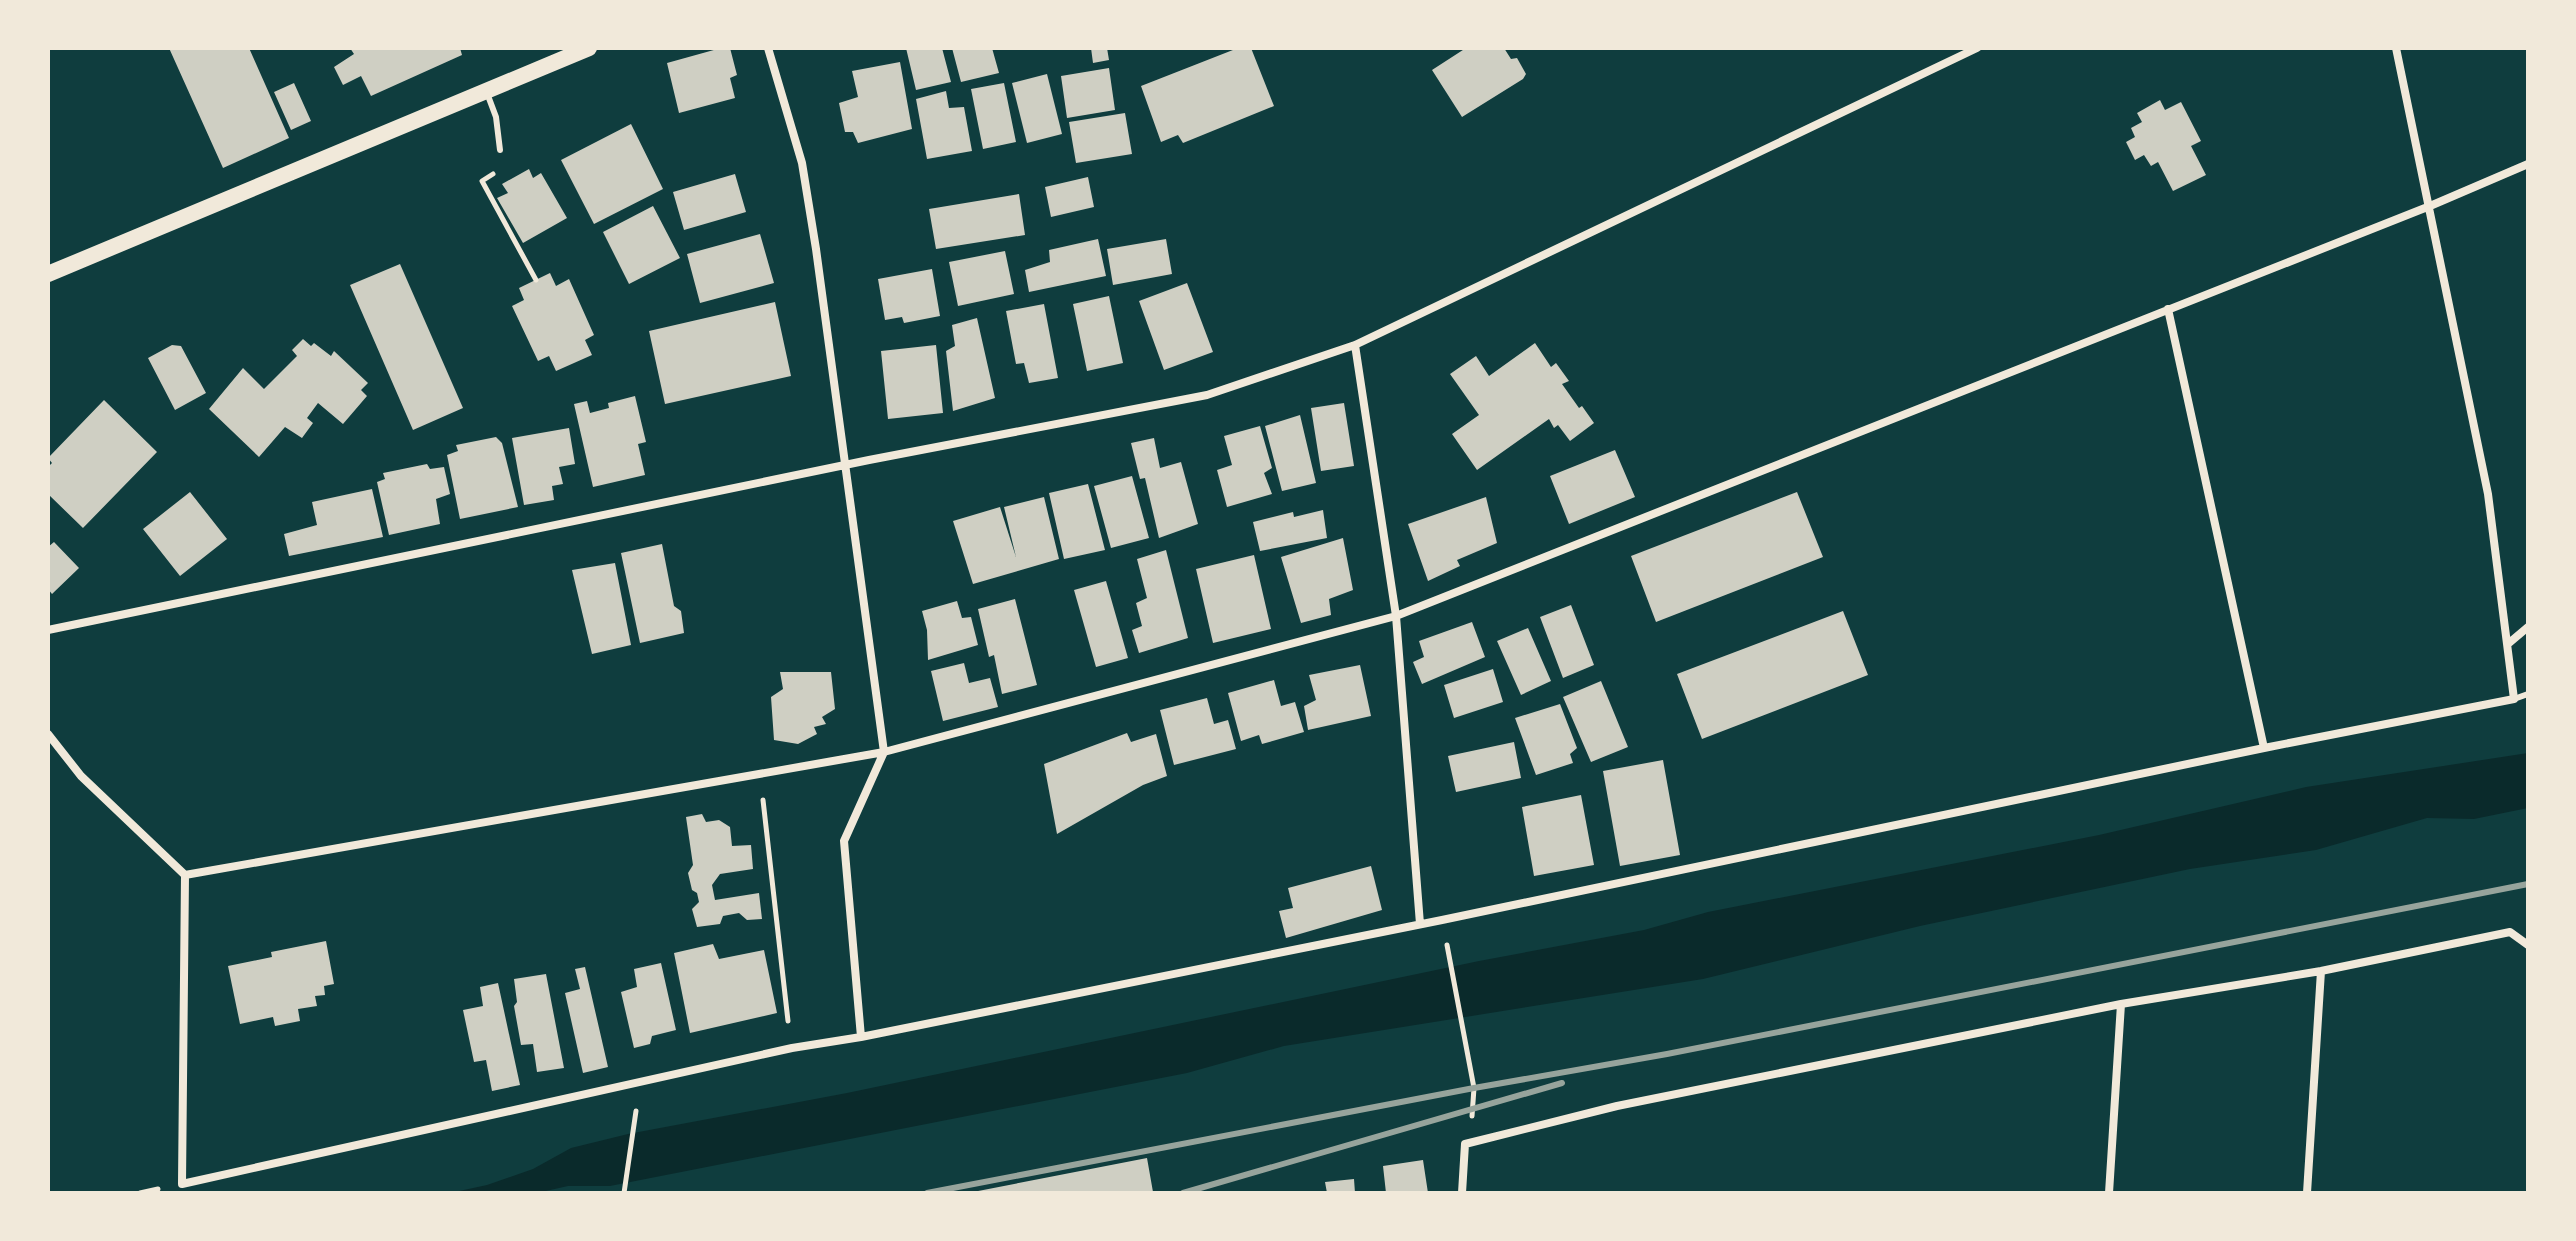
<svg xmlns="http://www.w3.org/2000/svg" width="2576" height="1241" font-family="Poppins,sans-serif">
  <rect width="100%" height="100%" fill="#0f3d3e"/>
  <path fill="#0a2a2b" d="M2528,753V808L2474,819L2427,818L2316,850L2190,869L1920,926L1703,979L1284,1046L1187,1073L610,1186H568L537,1193H450L487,1185L533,1169L571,1148L628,1134L847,1093L1479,961L1644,930L1708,912L2099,835L2306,787Z"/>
  <path fill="#cfcfc3" d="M169,48H249L289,138L223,168Z
    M350,48H460L462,55L371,96L361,76L343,85L334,67L354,54Z
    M721,48H730L737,75L730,78L735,98L679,113L667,63Z
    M906,48H942L951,82L916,90Z
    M952,48H992L999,73L961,82Z
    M1091,48H1107L1109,60L1093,63Z
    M1238,48H1251L1274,106L1183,143L1178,135L1161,142L1141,86Z
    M1466,48H1504L1511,59L1517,58L1526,74L1523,79L1462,117L1432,70Z
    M900,62L912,129L858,143L853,132H845L839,103L858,97L852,71Z
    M1109,68L1115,110L1067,118L1061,76Z
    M1047,74L1062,134L1027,143L1012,83Z
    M294,83L311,121L291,130L274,92Z
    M1004,83L1016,142L983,149L971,89Z
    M946,91L949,108L964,107L972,151L927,159L916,99Z
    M2160,100L2165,110L2181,102L2201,141L2191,146L2206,175L2173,191L2158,162L2151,166L2144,155L2135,160L2126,142L2135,137L2131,128L2142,122L2137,113Z
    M1125,113L1132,154L1076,163L1069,122Z
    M631,124L663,189L594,224L561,160Z
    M529,169L533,178L541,173L567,218L523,243L497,198L508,193L502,184Z
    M735,174L746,212L684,230L673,192Z
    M1088,177L1094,207L1051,217L1045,187Z
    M1019,194L1025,235L936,249L929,209Z
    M653,206L680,258L629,284L603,232Z
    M760,234L774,283L700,303L687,254Z
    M1098,239L1106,276L1029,292L1025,270L1050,262L1049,250Z
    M1166,239L1172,274L1113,285L1107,249Z
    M1005,251L1014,294L958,306L949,262Z
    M400,264L463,408L413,430L350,285Z
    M932,269L940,316L904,323L902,317L885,320L878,279Z
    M550,273L556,286L569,279L594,335L585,340L592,355L556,371L549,356L538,361L512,306L524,300L519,288Z
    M1187,283L1213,352L1164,370L1139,301Z
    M1109,296L1123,363L1087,371L1073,304Z
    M775,302L791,376L665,404L649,331Z
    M1044,304L1058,378L1029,383L1024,363L1016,364L1006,311Z
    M977,318L995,398L953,411L946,351L955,346L952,325Z
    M303,339L311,346L314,343L331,356L334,351L368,383L361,390L367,396L343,424L318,403L307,418L313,423L302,438L285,427L259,457L209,409L243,368L264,389L297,356L292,350Z
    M1535,343L1551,367L1556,363L1569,381L1562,384L1579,408L1582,406L1594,423L1570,441L1558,425L1554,428L1549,419L1477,470L1452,434L1479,415L1450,374L1476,356L1489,376Z
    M172,345L181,346L206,393L175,410L148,358Z
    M936,345L943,413L888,419L881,351Z
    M635,396L646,442L638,444L645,475L593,487L574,404L587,401L590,413L609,408L608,403Z
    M104,400L157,452L83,528L48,494V467L52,463L48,458Z
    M1344,403L1354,466L1321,471L1311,408Z
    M1300,415L1316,483L1282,491L1265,426Z
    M1260,426L1272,468L1264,473L1272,494L1227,507L1217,470L1232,465L1224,436Z
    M569,428L575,464L559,467L563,484L552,486L554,500L524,505L512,438Z
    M496,437L502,443L518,507L460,519L447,455L458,451L456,445Z
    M1154,438L1160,468L1181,462L1198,524L1159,538L1145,478L1140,479L1131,443Z
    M1615,450L1635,497L1569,524L1550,476Z
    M427,464L430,469L444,467L450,494L436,499L440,524L389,535L377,482L385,479L383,473Z
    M1132,476L1149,538L1111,548L1094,486Z
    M1088,484L1105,550L1064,559L1049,493Z
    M372,489L383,537L289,556L284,534L317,525L312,502Z
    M190,492L227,539L180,576L143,529Z
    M1797,492L1823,557L1656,622L1631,556Z
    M1044,497L1059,559L973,584L953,521L1000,507L1016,557L1004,507Z
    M1486,497L1497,543L1457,560L1460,566L1428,581L1408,524Z
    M1323,510L1327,538L1260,551L1253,522L1293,512L1294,517Z
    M1343,538L1353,590L1329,599L1331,615L1301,623L1281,557Z
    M54,542L79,568L52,594L48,589V547Z
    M662,544L674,606L681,611L684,633L640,643L621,553Z
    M1166,550L1188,638L1139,653L1132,630L1142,626L1136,603L1147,598L1137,559Z
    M1254,555L1271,629L1213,643L1196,569Z
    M615,563L631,645L592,654L572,570Z
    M1106,581L1128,658L1096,667L1074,590Z
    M1015,599L1037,685L1002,694L994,655L989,657L978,609Z
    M957,601L962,618L971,617L978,645L928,660L927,630L922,611Z
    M1571,605L1594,665L1563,678L1540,617Z
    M1843,611L1868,675L1702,739L1677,674Z
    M1472,622L1485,657L1422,684L1413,662L1424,657L1419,641Z
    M1528,628L1551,681L1521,695L1497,641Z
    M964,663L969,683L990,678L998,707L943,721L931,671Z
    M1360,665L1371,716L1308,730L1304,706L1316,700L1309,675Z
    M1493,669L1503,702L1454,718L1444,685Z
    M780,672H831L835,709L822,717L826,724L814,727L817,734L798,744L774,740L771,697L783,689Z
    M1274,680L1281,706L1295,702L1304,732L1262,744L1259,735L1241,741L1228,693Z
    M1601,681L1628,747L1591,762L1563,697Z
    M1207,698L1214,724L1228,720L1236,749L1174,765L1160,710Z
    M1560,704L1577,748L1570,754L1573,763L1536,775L1515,718Z
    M1127,733L1131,742L1156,734L1167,776L1143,785L1057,834L1044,764Z
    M1514,742L1521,778L1456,792L1448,756Z
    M1663,760L1680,855L1620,866L1603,771Z
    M1581,795L1594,865L1534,876L1522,807Z
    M702,814L706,822L719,820L730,827L732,846L751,845L753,869L720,874L712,885L715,900L759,893L762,919L747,920L739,913L723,916L720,924L697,927L692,909L699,902L697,893L692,890L688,873L693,865L686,817Z
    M1371,866L1382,910L1286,938L1279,911L1293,908L1288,888Z
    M326,941L334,984L324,986L325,995L315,996L317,1006L298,1009L300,1021L275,1026L273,1017L240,1024L228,966L272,957L271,952Z
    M713,944L719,959L764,950L777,1013L690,1033L674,953Z
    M661,963L676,1030L652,1036L650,1044L634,1048L621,992L637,987L634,969Z
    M585,967L608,1067L583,1073L565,993L580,989L575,969Z
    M546,974L564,1068L537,1072L533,1044L521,1045L514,1006L517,1002L514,979Z
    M498,983L520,1085L492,1091L486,1060L474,1062L463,1010L483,1006L480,987Z
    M1147,1158L1153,1192L973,1193V1192Z
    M1423,1160L1428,1193H1386L1383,1166Z
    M1354,1179L1355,1193H1327L1325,1182Z"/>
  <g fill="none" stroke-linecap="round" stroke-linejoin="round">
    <path stroke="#f1e9da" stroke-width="5" d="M493,174L482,181L536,280
      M763,800L788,1021
      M1447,945L1474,1088L1472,1116
      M140,1193L158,1189
      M624,1193L636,1111"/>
    <path stroke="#f1e9da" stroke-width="6" d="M487,93L496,117L500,150
      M2514,699L2528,694"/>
    <path stroke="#f1e9da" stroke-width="8" d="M768,48L802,163L816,249L884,752L844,841L861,1037
      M2168,309L2264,748
      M1355,345L1396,616L1420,924
      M48,630L869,460L1207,395L1355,345L1977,48
      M2509,643L2528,627
      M48,734L81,776L185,875L182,1184L792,1048L861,1037L1442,920L2264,748L2514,699L2488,494L2396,48
      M185,875L884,752L1396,616L2430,206L2528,164
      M1462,1193L1465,1144L1617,1106L2121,1004L2321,971L2510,932L2528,945
      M2109,1193L2121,1004
      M2307,1193L2321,971"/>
    <path stroke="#f1e9da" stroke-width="16" d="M48,274L589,48"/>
    <path stroke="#97a49c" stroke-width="6" d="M927,1193L1474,1088L1667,1054L2528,884
      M1183,1193L1562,1083"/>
  </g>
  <rect width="2576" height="1241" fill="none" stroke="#f1e9da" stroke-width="100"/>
</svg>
